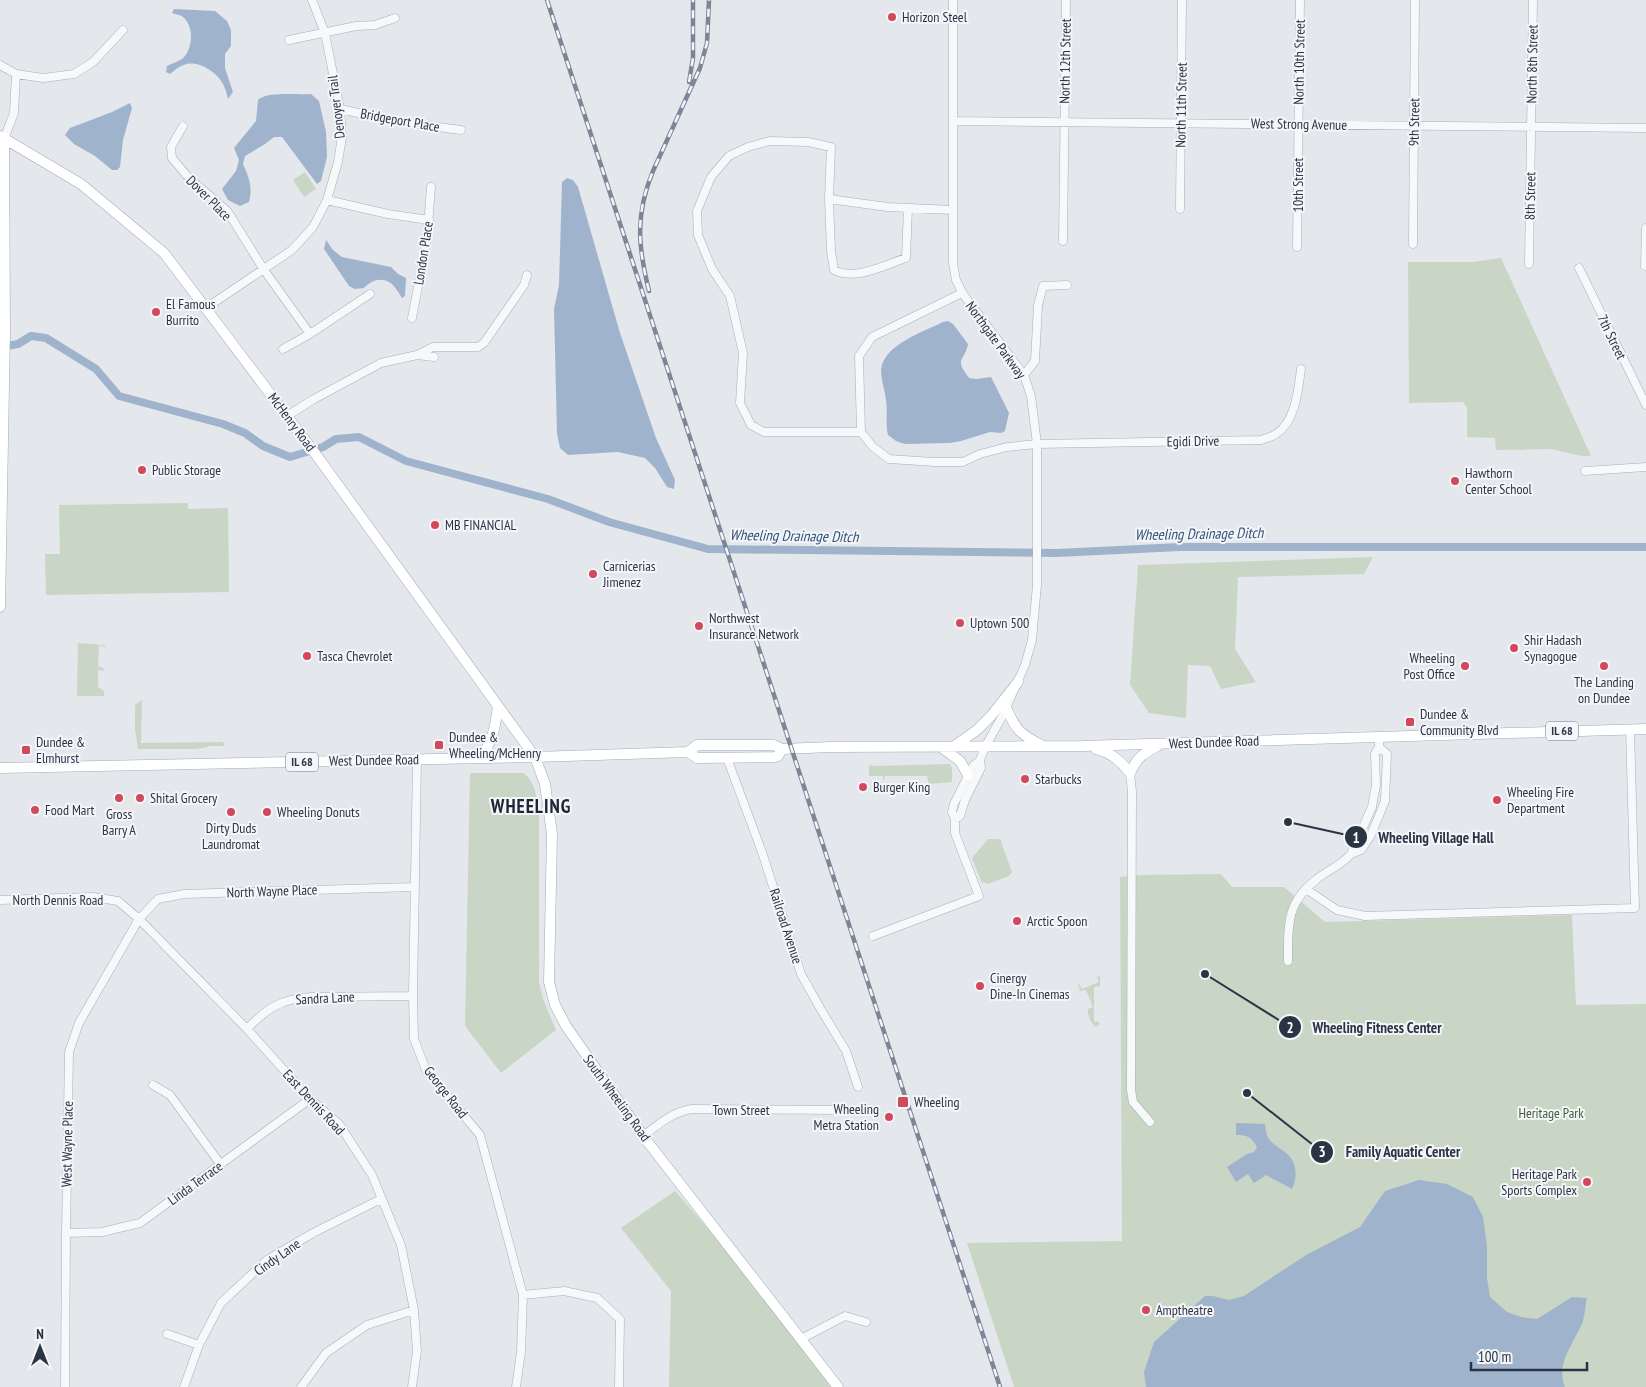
<svg xmlns="http://www.w3.org/2000/svg" width="1646" height="1387" font-family="'PT Sans Narrow',sans-serif">
  <rect width="100%" height="100%" fill="#e4e7ec"/>
  <path fill="#c9d6c5" d="M305,172L316,189L304,197L293,180Z
    M1501,258L1591,456H1582L1551,449L1496,450L1495,438L1467,437V408L1463,402L1409,403L1408,262H1474Z
    M188,503V509L228,508L229,592L46,595L45,554H60L59,505Z
    M1373,557L1364,574L1238,577L1235,649L1256,682L1221,689L1210,666L1188,665L1186,718L1149,713L1130,685L1138,565Z
    M78,643L105,645V647L99,645L98,666L105,669L103,671L98,670V687L104,691V696H77Z
    M142,700L141,743L223,742L225,746H209L204,748L193,749H138L135,729V705Z
    M950,764L952,768V782L929,784L927,776H885L883,782V776H869V765L876,766Z
    M470,773H524C534,782 537,796 539,809V982L543,999L556,1030L501,1073L465,1026Z
    M988,839H999L1002,841L1001,842L1012,872L1009,876L988,884L984,882L982,883L972,858Z
    M1221,874L1232,887H1284L1325,922L1572,915L1576,1005L1646,1004V1387H1014L967,1243L1122,1241L1120,877L1141,875Z
    M1100,976V986L1094,987V1021L1099,1022L1100,1024L1096,1027C1091,1024 1087,1014 1088,1009L1093,1007L1086,990L1080,991L1078,984H1079L1082,989L1099,982L1097,977Z
    M675,1191L718,1240L831,1387H669L671,1291L621,1228Z"/>
  <path fill="#9fb4cc" d="M174,9L215,11L227,21L231,30V46L225,54V68L233,92L228,99C227,94 225,88 223,84C217,72 197,59 184,65C179,66 174,71 170,74L166,72L167,66C172,63 181,61 184,57C193,47 194,26 183,17C181,15 175,14 172,13Z
    M311,94L319,101L326,132L327,157L321,181L317,184L282,137H274L265,144L245,156L243,164C249,177 253,188 249,202L240,206L228,200L222,189L236,171L239,160L234,148L256,121L258,100C266,91 299,95 311,94Z
    M130,103L132,108L123,140L120,167L117,170H112L95,156L74,144L65,135L70,128L112,112Z
    M567,178L573,180L578,187L620,333L656,438L675,480L674,489L667,487L655,468L645,458L618,452L568,455L560,448L557,434L554,309L559,285L562,182Z
    M326,240L333,250L342,257L391,267L398,274L406,278L405,296L402,298C399,293 396,288 392,284C383,276 371,280 364,288L355,289L349,286L324,249Z
    M948,321L953,324L968,344C965,362 953,357 969,378L976,379L991,377L1009,413L1005,431L1001,433L990,432L961,441L950,443L905,444L896,441L888,435C885,423 888,412 886,400C885,390 881,380 881,370C883,345 923,332 943,322Z
    M1236,1123L1265,1124C1266,1130 1266,1135 1269,1139C1273,1145 1280,1148 1285,1152C1297,1161 1298,1176 1292,1189L1266,1175L1254,1183L1248,1174L1236,1182L1227,1167L1247,1154L1254,1152L1257,1147C1251,1137 1248,1135 1236,1135Z
    M1419,1180L1447,1184L1473,1197L1483,1217L1487,1246V1278L1490,1297L1507,1312L1521,1317L1537,1319L1572,1297L1587,1298C1585,1306 1585,1314 1583,1321C1575,1342 1555,1363 1565,1387H1146L1144,1372L1154,1342L1205,1296H1213L1229,1300L1244,1296L1306,1255L1360,1227L1385,1191Z"/>
  <g fill="none" stroke-linecap="round" stroke-linejoin="round">
    <path stroke="#9fb4cc" stroke-width="8" d="M1,347L18,344L31,336L46,338L96,369L119,396L223,424L245,433L263,446L290,457L323,447L336,439L359,437L406,461L548,499L609,522L708,549L1057,553L1180,547H1646"/>
    <g stroke="#a9aeb7" stroke-width="9">
      <path id="minor" d="M953,0V263L956,280L963,294L1024,375L1031,396L1037,444V585L1032,640L1025,665L1003,715L985,747L980,760L981,768L965,800L960,816L955,819
        M289,40L356,26L375,25L395,18
        M0,65L16,74L43,78L74,74L93,62L123,30
        M340,109L399,122L461,130
        M953,121L1646,128
        M183,126L171,147L172,158L188,177L228,212L264,270L310,334
        M4,139L14,113L16,74
        M829,199L831,251L834,270C855,281 885,265 906,258L908,208
        M327,200L388,214L429,220
        M1180,209L1182,0
        M1063,241L1066,0
        M1413,244L1415,0
        M1297,247L1300,0
        M1529,264L1533,0
        M1645,266L1646,228
        M1579,268L1646,405
        M962,293L872,337L859,356L861,432L873,447L889,459L934,462H963L980,454L1007,447L1037,444L1261,440C1266,438 1272,437 1276,434C1296,421 1298,390 1301,369
        M206,308L292,250L313,227L327,200L338,162L342,137L340,109L325,33L312,0
        M412,318L427,239L431,187
        M283,349L310,334L370,294
        M417,355L434,357
        M1024,375L1035,361L1038,305L1043,286L1067,285
        M287,416L314,399L381,363L417,355L433,347H478L484,343L524,285L527,275
        M861,432H764L751,425L740,403L743,353L730,296L712,269L698,235L697,211L711,177L729,156L748,147L770,141L808,142L831,147L829,199L887,207L953,210
        M1585,471L1646,467
        M1379,737V747L1375,754L1376,785L1372,807L1351,854L1361,850L1371,835L1385,801L1387,754L1379,747
        M727,758L762,852L801,974L820,1008L846,1051L858,1087
        M417,759L413,996L414,1039L426,1070L480,1135L523,1295L521,1352L516,1387
        M1130,773L1132,792L1131,1090L1133,1102L1150,1122
        M1306,889L1337,910L1365,916L1635,908L1630,729
        M0,900L93,897L118,901L139,919L247,1029L310,1099L339,1124L372,1175L401,1245L414,1310L417,1351L412,1387
        M873,936L979,896L955,833V819L952,812L954,804L973,766L980,760
        M1288,961C1288,926 1286,902 1317,879C1328,870 1342,865 1351,854
        M247,1029C267,1008 281,999 311,997L413,996
        M153,1085L170,1095L221,1165
        M643,1136C659,1124 672,1112 692,1109L847,1110
        M66,1233L102,1232L140,1223L310,1099
        M523,1295L564,1291L597,1298L620,1319L619,1387
        M167,1334L199,1345
        M801,1339L845,1316L866,1322
        M65,1387L66,1233L69,1052L79,1023L139,919L158,899L184,894L414,887
        M184,1387L199,1345L221,1303L267,1260L313,1233L381,1199
        M301,1387L326,1353L367,1325L414,1310"/>
    </g>
    <g stroke="#a3abb8" stroke-width="11">
      <path id="major" d="M0,136L81,184L164,253L317,456L535,757L545,784L552,834L549,982L555,1005L566,1026L643,1136L838,1387
        M0,607L5,331L4,139
        M1006,708C1017,731 1019,733 1041,745
        M941,747L960,761L968,775
        M953,747L977,730L991,716L1018,682
        M1096,749C1111,752 1121,761 1130,773C1138,756 1143,754 1159,745
        M688,752L697,758L775,757L778,756L782,749
        M481,758C493,739 495,729 498,706
        M0,768L535,757L688,752L697,745H774L782,749L831,747L1082,746L1646,729"/>
    </g>
    <use href="#minor" stroke="#f7f8fa" stroke-width="8"/>
    <use href="#major" stroke="#fff" stroke-width="10"/>
    <g stroke="#7d8696" stroke-width="4.5">
      <path id="rail" d="M547,0L1000,1387
        M689,82L693,58V0
        M649,291C638,246 635,215 653,171L700,68L707,43L709,0"/>
    </g>
    <use href="#rail" stroke="#f4f6f9" stroke-width="2.5" stroke-dasharray="8" stroke-linecap="butt"/>
  </g>
  <g fill="#d1495b" stroke="#f4f6f9" stroke-width="2">
    <circle cx="892" cy="17" r="5"/>
    <circle cx="156" cy="312" r="5"/>
    <circle cx="142" cy="470" r="5"/>
    <circle cx="1455" cy="481" r="5"/>
    <circle cx="435" cy="525" r="5"/>
    <circle cx="593" cy="574" r="5"/>
    <circle cx="960" cy="623" r="5"/>
    <circle cx="699" cy="626" r="5"/>
    <circle cx="1514" cy="648" r="5"/>
    <circle cx="307" cy="656" r="5"/>
    <circle cx="1465" cy="666" r="5"/>
    <circle cx="1604" cy="666" r="5"/>
    <rect x="1405" y="717" width="10" height="10" rx="2.5"/>
    <rect x="434" y="740" width="10" height="10" rx="2.5"/>
    <rect x="21" y="745" width="10" height="10" rx="2.5"/>
    <circle cx="1025" cy="779" r="5"/>
    <circle cx="863" cy="787" r="5"/>
    <circle cx="119" cy="798" r="5"/>
    <circle cx="140" cy="798" r="5"/>
    <circle cx="1497" cy="800" r="5"/>
    <circle cx="35" cy="810" r="5"/>
    <circle cx="231" cy="812" r="5"/>
    <circle cx="267" cy="812" r="5"/>
    <circle cx="1017" cy="921" r="5"/>
    <circle cx="980" cy="986" r="5"/>
    <rect x="897" y="1096" width="12" height="12" rx="2.5"/>
    <circle cx="889" cy="1117" r="5"/>
    <circle cx="1587" cy="1182" r="5"/>
    <circle cx="1146" cy="1310" r="5"/>
  </g>
  <g text-anchor="middle" stroke-width="4" stroke-linejoin="round" paint-order="stroke">
    <g fill="#f4f6f9" stroke="#676e7b" stroke-width="1">
      <rect x="1546" y="721.5" width="32" height="19" rx="4"/>
      <rect x="286" y="752.5" width="32" height="19" rx="4"/>
    </g>
    <g font-size="12" font-weight="bold" fill="#2b3445">
      <text x="1562" y="735">IL 68</text>
      <text x="302" y="766">IL 68</text>
    </g>
    <g font-size="14" fill="#2b3445" stroke="#f4f6f9" text-anchor="start">
      <text x="902" y="22">Horizon Steel</text>
      <text x="166" y="309">El Famous<tspan x="166" dy="16">Burrito</tspan></text>
      <text x="152" y="475">Public Storage</text>
      <text x="1465" y="478">Hawthorn<tspan x="1465" dy="16">Center School</tspan></text>
      <text x="445" y="530">MB FINANCIAL</text>
      <text x="603" y="571">Carnicerias<tspan x="603" dy="16">Jimenez</tspan></text>
      <text x="709" y="623">Northwest<tspan x="709" dy="16">Insurance Network</tspan></text>
      <text x="970" y="628">Uptown 500</text>
      <text x="1524" y="645">Shir Hadash<tspan x="1524" dy="16">Synagogue</tspan></text>
      <text x="317" y="661">Tasca Chevrolet</text>
      <text x="1455" y="663" text-anchor="end">Wheeling<tspan x="1455" dy="16">Post Office</tspan></text>
      <text x="1604" y="687" text-anchor="middle">The Landing<tspan x="1604" dy="16">on Dundee</tspan></text>
      <text x="1420" y="719">Dundee &amp;<tspan x="1420" dy="16">Community Blvd</tspan></text>
      <text x="449" y="742">Dundee &amp;<tspan x="449" dy="16">Wheeling/McHenry</tspan></text>
      <text x="36" y="747">Dundee &amp;<tspan x="36" dy="16">Elmhurst</tspan></text>
      <text x="1035" y="784">Starbucks</text>
      <text x="873" y="792">Burger King</text>
      <text x="1507" y="797">Wheeling Fire<tspan x="1507" dy="16">Department</tspan></text>
      <text x="150" y="803">Shital Grocery</text>
      <text x="45" y="815">Food Mart</text>
      <text x="277" y="817">Wheeling Donuts</text>
      <text x="119" y="819" text-anchor="middle">Gross<tspan x="119" dy="16">Barry A</tspan></text>
      <text x="231" y="833" text-anchor="middle">Dirty Duds<tspan x="231" dy="16">Laundromat</tspan></text>
      <text x="1027" y="926">Arctic Spoon</text>
      <text x="990" y="983">Cinergy<tspan x="990" dy="16">Dine-In Cinemas</tspan></text>
      <text x="914" y="1107">Wheeling</text>
      <text x="879" y="1114" text-anchor="end">Wheeling<tspan x="879" dy="16">Metra Station</tspan></text>
      <text x="1577" y="1179" text-anchor="end">Heritage Park<tspan x="1577" dy="16">Sports Complex</tspan></text>
      <text x="1156" y="1315">Amptheatre</text>
    </g>
    <g font-size="14" fill="#2b3445" stroke="#f4f6f9">
      <text transform="translate(1065 61) rotate(-89)" y="5">North 12th Street</text>
      <text transform="translate(1299 62) rotate(-89)" y="5">North 10th Street</text>
      <text transform="translate(1532 64) rotate(-89)" y="5">North 8th Street</text>
      <text transform="translate(1181 105) rotate(-89)" y="5">North 11th Street</text>
      <text transform="translate(336 107) rotate(-97)" y="5">Denoyer Trail</text>
      <text transform="translate(400 120) rotate(10)" y="5">Bridgeport Place</text>
      <text transform="translate(1414 122) rotate(-89)" y="5">9th Street</text>
      <text transform="translate(1299 124) rotate(1)" y="5">West Strong Avenue</text>
      <text transform="translate(1298 185) rotate(-90)" y="5">10th Street</text>
      <text transform="translate(1530 196) rotate(-89)" y="5">8th Street</text>
      <text transform="translate(209 198) rotate(45)" y="5">Dover Place</text>
      <text transform="translate(423 253) rotate(-81)" y="5">London Place</text>
      <text transform="translate(1612 337) rotate(64)" y="5">7th Street</text>
      <text transform="translate(996 340) rotate(54)" y="5">Northgate Parkway</text>
      <text transform="translate(292 422) rotate(53)" y="5">McHenry Road</text>
      <text transform="translate(1193 441) rotate(-1)" y="5">Egidi Drive</text>
      <text transform="translate(1214 742) rotate(-2)" y="5">West Dundee Road</text>
      <text transform="translate(374 760) rotate(-1)" y="5">West Dundee Road</text>
      <text transform="translate(272 891) rotate(-2)" y="5">North Wayne Place</text>
      <text x="58" y="905">North Dennis Road</text>
      <text transform="translate(786 926) rotate(72)" y="5">Railroad Avenue</text>
      <text transform="translate(325 998) rotate(-3)" y="5">Sandra Lane</text>
      <text transform="translate(446 1092) rotate(52)" y="5">George Road</text>
      <text transform="translate(617 1098) rotate(54)" y="5">South Wheeling Road</text>
      <text transform="translate(314 1102) rotate(47)" y="5">East Dennis Road</text>
      <text x="741" y="1115">Town Street</text>
      <text transform="translate(67 1144) rotate(-89)" y="5">West Wayne Place</text>
      <text transform="translate(195 1183) rotate(-36)" y="5">Linda Terrace</text>
      <text transform="translate(277 1257) rotate(-35)" y="5">Cindy Lane</text>
    </g>
    <g font-size="14" fill="#3f6138" stroke="#f4f6f9">
      <text x="1551" y="1118">Heritage Park</text>
    </g>
    <g font-size="15" font-style="italic" fill="#34527a" stroke="#f4f6f9">
      <text transform="translate(1199 534) rotate(-1)" y="5">Wheeling Drainage Ditch</text>
      <text transform="translate(794 536) rotate(1)" y="5">Wheeling Drainage Ditch</text>
    </g>
    <g font-size="19" font-weight="bold" letter-spacing="1" fill="#1d2536" stroke="#f4f6f9">
      <text x="531" y="813">WHEELING</text>
    </g>
  </g>
  <path fill="none" stroke="#2b3445" stroke-width="2" d="M1288 822L1356 837M1205 974L1290 1027M1247 1093L1322 1152"/>
  <g fill="#2b3445" stroke="#f4f6f9" stroke-width="2">
    <circle cx="1288" cy="822" r="5"/>
    <circle cx="1205" cy="974" r="5"/>
    <circle cx="1247" cy="1093" r="5"/>
    <circle cx="1356" cy="837" r="12"/>
    <circle cx="1290" cy="1027" r="12"/>
    <circle cx="1322" cy="1152" r="12"/>
  </g>
  <g font-size="15" text-anchor="middle" font-weight="bold" fill="#fff">
    <text x="1356" y="843">1</text>
    <text x="1290" y="1033">2</text>
    <text x="1322" y="1157">3</text>
  </g>
  <g font-size="15" text-anchor="middle" font-weight="bold" fill="#2b3445" stroke="#f4f6f9" stroke-width="4" stroke-linejoin="round" paint-order="stroke">
    <text x="1436" y="843">Wheeling Village Hall</text>
    <text x="1377" y="1033">Wheeling Fitness Center</text>
    <text x="1403" y="1157">Family Aquatic Center</text>
  </g>
  <g transform="translate(40 1347)" stroke="#f4f6f9" stroke-width="4" paint-order="stroke">
  <path d="M0-4L9 19L0 12L-9 19Z" fill="#2b3445"/>
  <text y="-8" font-size="14" font-weight="bold" text-anchor="middle" fill="#2b3445">N</text>
  </g>
  <path d="M1471 1362v8h116v-8" fill="none" stroke="#2b3445" stroke-width="2.5"/>
  <text x="1478" y="1362" font-size="15" fill="#2b3445" stroke="#f4f6f9" stroke-width="4" paint-order="stroke">100 m</text>
</svg>
